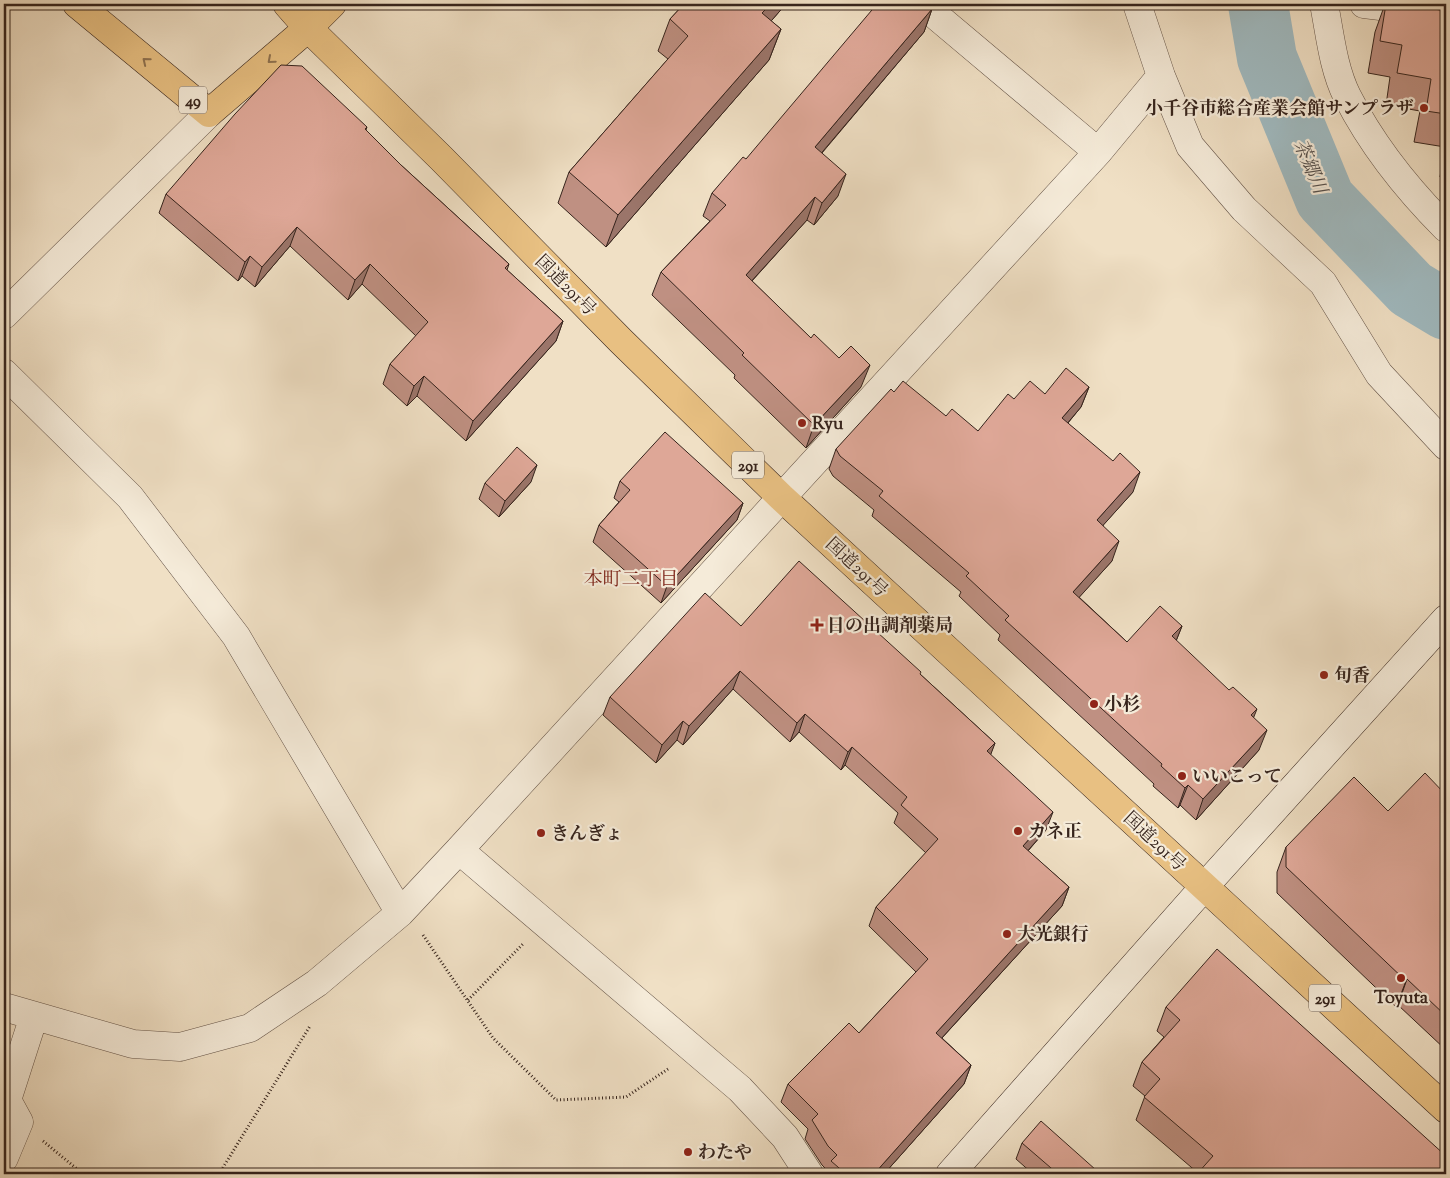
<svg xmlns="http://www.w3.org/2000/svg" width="1450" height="1178" font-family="'Sorts Mill Goudy','Noto Serif JP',serif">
  <rect width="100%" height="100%" fill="#f0e0c5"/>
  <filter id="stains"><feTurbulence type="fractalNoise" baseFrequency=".004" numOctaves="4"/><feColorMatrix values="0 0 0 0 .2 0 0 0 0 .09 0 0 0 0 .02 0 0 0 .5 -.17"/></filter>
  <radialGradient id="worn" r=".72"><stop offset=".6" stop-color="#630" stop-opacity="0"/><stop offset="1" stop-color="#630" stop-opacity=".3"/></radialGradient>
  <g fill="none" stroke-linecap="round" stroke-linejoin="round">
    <path stroke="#a0bac0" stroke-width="60" d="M1258,4L1267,58L1325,199L1411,289L1446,310"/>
    <g stroke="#645347" stroke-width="29">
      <path id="street" d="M922,4L1098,152
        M1137,4L1161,76L1190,146L1244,209L1323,283L1379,374L1446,446
        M1324,4C1330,34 1333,68 1347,96C1372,145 1408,190 1446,228
        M1364,4L1446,14
        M4,315L209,113
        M4,373L130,497L236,636L400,913
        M459,850L740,1089L785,1137L809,1174
        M4,1007L133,1044L180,1047L250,1028L317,983L400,913L459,850L1098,152L1161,76
        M4,1158L19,1122L7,1100L34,1016"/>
    </g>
    <g stroke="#36241d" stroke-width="29">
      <path id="secondary" d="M950,1174L1204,887L1446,619"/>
    </g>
    <g stroke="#36241d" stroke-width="29">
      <path id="primary" d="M77,4L209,113L308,28L332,4"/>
    </g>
    <g stroke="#36241d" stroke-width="29">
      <path id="highway" d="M287,4L308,28L441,158L621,341L781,497L1446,1109"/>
    </g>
    <path stroke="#36241d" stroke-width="3" stroke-dasharray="1 2.5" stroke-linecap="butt" d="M423,935L493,1038L556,1100L626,1097L668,1069
      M468,1000L523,944
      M43,1141L83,1174
      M219,1174L310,1026"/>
    <use href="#street" stroke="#f5ebd9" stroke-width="28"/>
    <use href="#secondary" stroke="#f5ebd9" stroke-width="28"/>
    <use href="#primary" stroke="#e8c082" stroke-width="28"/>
    <use href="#highway" stroke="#e8c082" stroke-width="28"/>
  </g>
  <path fill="#bf9082" stroke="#36241d" d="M684,4H786L771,21L781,29L769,60L606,247L558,203L569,172L668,59L658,51L670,19Z
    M1385,4H1404L1446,11V178L1440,177L1445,147L1414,142L1420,111L1386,105L1390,77L1368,73L1375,32Z
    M932,9L924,32L822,153L838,196L814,225L807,220L752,281L861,387L806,448L734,378L735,375L652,295L661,272L710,221L703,216L712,193L746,159Z
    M367,127L366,130L401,165L509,264L507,270L563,321L556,341L466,441L417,396L407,406L383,384L390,364L416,336L362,284L348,300L290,246L255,287L242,276L238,281L159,213L166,194Z
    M1089,387L1081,407L1068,423L1133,492L1103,525L1112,561L1079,597L1127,642L1182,626L1176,641L1253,718L1259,750L1196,820L1180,805L1178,808L1153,786L1154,784L998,640L1000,635L959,596L961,592L872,516L874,510L833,476L829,469L836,449L894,392L978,431L1014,399Z
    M620,481L743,503L737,520L661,603L593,542L599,525L619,502L614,498Z
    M531,482L499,517L479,499L485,483Z
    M741,626L920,674L995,743L990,755L1046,830L1028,851L1069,887L1062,906L942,1038L971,1065L964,1084L884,1174H827L828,1171L822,1165L805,1139L808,1129L781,1102L788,1084L859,1033L916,972L869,926L876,907L926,853L894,823L898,813L845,765L841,770L799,732L790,742L733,689L683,745L677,740L656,763L603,715L610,697Z
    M1446,795V1050L1398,1005L1396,1007L1277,893V872L1286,847L1388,811Z
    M1166,1007L1446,1156L1198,1173L1136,1120L1145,1096L1133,1086L1142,1062L1164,1037L1157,1031Z
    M1022,1143L1094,1174H1033L1016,1159Z"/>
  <path fill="#9b756a" stroke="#36241d" d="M771,4H786L751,44L762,13Z
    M932,9L924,32L807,170L815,147Z
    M781,29L769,60L606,247L618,215Z
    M846,174L838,196L814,225L822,203Z
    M815,197L807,220L737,297L746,275Z
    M297,227L290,246L255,287L262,267Z
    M250,256L242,276L238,281L245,262Z
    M370,264L362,284L348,300L355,280Z
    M563,321L556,341L466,441L473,421Z
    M870,365L861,387L806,448L814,425Z
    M424,376L417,396L407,406L414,386Z
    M1089,387L1081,407L1055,438L1062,418Z
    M537,465L531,482L499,517L505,501Z
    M1140,472L1133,492L1090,540L1097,520Z
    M743,503L737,520L661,603L667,586Z
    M1119,541L1112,561L1066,612L1073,592Z
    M1182,626L1174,646L1172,636Z
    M740,671L733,689L683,745L689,726Z
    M1257,709L1249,729L1251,715Z
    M805,714L799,732L790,742L797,723Z
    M683,721L677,740L656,763L662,745Z
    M1267,730L1259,750L1196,820L1203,799Z
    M995,743L988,762L987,751Z
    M852,747L845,765L841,770L848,752Z
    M1188,785L1180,805L1178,808L1185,788Z
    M1053,812L1046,830L1016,864L1023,846Z
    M1069,887L1062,906L929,1052L936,1033Z
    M1407,979L1398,1005L1396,1007L1406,981Z
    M971,1065L964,1084L884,1174H874Z"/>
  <path fill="#dea797" stroke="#36241d" d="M684,4H771L762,13L781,29L618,215L569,172L688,36L670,19Z
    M877,4H926L932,9L815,147L846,174L822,203L815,197L746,275L811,338L814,334L839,358L851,346L870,365L814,425L742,355L744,353L661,272L726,205L712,193L743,157L746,159Z
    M1386,4H1404L1446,11V114L1426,111L1431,79L1397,73L1402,45L1380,41Z
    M281,65L302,66L367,127L365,129L401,165L509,264L505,268L563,321L473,421L424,376L414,386L390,364L428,322L370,264L355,280L297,227L262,267L250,256L245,262L166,194L235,114Z
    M1066,368L1089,387L1062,418L1113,461L1120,453L1140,472L1097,520L1119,541L1073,592L1127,642L1160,606L1182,626L1172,636L1229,690L1233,687L1257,709L1251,715L1267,730L1203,799L1188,785L1185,788L1161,766L1162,764L1005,620L1009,616L966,576L969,573L879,496L883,491L840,456L836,449L891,389L894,392L903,381L946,416L952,409L978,431L1008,394L1014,399L1030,381L1045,394Z
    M665,432L743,503L667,586L599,525L630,490L620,481Z
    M517,447L537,465L505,501L485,483Z
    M799,561L921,672L920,674L995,743L987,751L1053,812L1023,846L1069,887L936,1033L971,1065L874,1174H846L831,1161L837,1155L828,1146L812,1120L818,1114L788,1084L849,1023L859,1033L928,959L876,907L938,839L901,805L907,797L852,747L848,752L805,714L797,723L740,671L689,726L683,721L662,745L610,697L705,593L741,626Z
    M1425,773L1446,795V1016L1407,979L1406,981L1286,867V847L1354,777L1388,811Z
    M1217,949L1446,1156V1174H1197L1213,1156L1144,1097L1160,1079L1142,1062L1180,1020L1166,1007Z
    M1041,1121L1096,1170L1092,1174H1058L1022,1143Z"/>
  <defs><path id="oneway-chevron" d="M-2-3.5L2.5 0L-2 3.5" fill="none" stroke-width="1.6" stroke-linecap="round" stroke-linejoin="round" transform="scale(1.25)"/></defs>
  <g stroke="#8f7250">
    <use href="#oneway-chevron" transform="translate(271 60) rotate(139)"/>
    <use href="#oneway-chevron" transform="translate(146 61) rotate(-141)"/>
  </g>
  <g fill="#8f2418" stroke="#f5ebd9" stroke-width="2">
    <circle cx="1424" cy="108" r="5"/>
    <circle cx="802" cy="423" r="5"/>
    <path d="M814.5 617.5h5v5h5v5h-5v5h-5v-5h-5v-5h5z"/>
    <circle cx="1324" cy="675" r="5"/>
    <circle cx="1094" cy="704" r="5"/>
    <circle cx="1182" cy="776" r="5"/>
    <circle cx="1018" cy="831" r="5"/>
    <circle cx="541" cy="833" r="5"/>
    <circle cx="1007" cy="934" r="5"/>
    <circle cx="1401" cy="978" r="5"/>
    <circle cx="688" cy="1152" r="5"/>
  </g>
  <g text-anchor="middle" stroke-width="4.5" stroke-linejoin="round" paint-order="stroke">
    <g fill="#f5ebd9" stroke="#6f6055" stroke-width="1">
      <rect x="179" y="86.5" width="28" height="27" rx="4"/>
      <rect x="732" y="451.5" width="32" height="27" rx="4"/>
      <rect x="1309" y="984.5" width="32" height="27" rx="4"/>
    </g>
    <g font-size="16" font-weight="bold" fill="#36241d">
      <text x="193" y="106">49</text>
      <text x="748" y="471">291</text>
      <text x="1325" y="1004">291</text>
    </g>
    <g font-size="18" font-weight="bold" fill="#36241d" stroke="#f5ebd9" text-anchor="start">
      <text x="1414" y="114" text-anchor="end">小千谷市総合産業会館サンプラザ</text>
      <text x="812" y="429">Ryu</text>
      <text x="827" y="631">日の出調剤薬局</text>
      <text x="1334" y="681">旬香</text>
      <text x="1104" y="710">小杉</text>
      <text x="1192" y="782">いいこって</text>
      <text x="1028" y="837">カネ正</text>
      <text x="551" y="839">きんぎょ</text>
      <text x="1017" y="940">大光銀行</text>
      <text x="1401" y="1003" text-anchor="middle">Toyuta</text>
      <text x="698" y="1158">わたや</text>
    </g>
    <g font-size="18" fill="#36241d" stroke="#f5ebd9">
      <text transform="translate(566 285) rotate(45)" y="6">国道291号</text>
      <text transform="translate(857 567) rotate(43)" y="6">国道291号</text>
      <text transform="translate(1155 841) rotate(43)" y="6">国道291号</text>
    </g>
    <g font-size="19" font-style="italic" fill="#56514e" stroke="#f5ebd9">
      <text transform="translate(1311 166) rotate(67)" y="7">茶郷川</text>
    </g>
    <g font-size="19" fill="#7a1f14" stroke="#f5ebd9">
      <text x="631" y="585">本町二丁目</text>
    </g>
  </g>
  <rect width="1450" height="1178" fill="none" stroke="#f0e0c5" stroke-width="20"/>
  <rect x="5" y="5" width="1440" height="1168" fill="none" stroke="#36241d" stroke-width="2.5"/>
  <rect x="10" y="10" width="1430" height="1158" fill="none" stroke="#36241d"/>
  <rect width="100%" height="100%" filter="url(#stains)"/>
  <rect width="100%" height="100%" fill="url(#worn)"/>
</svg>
